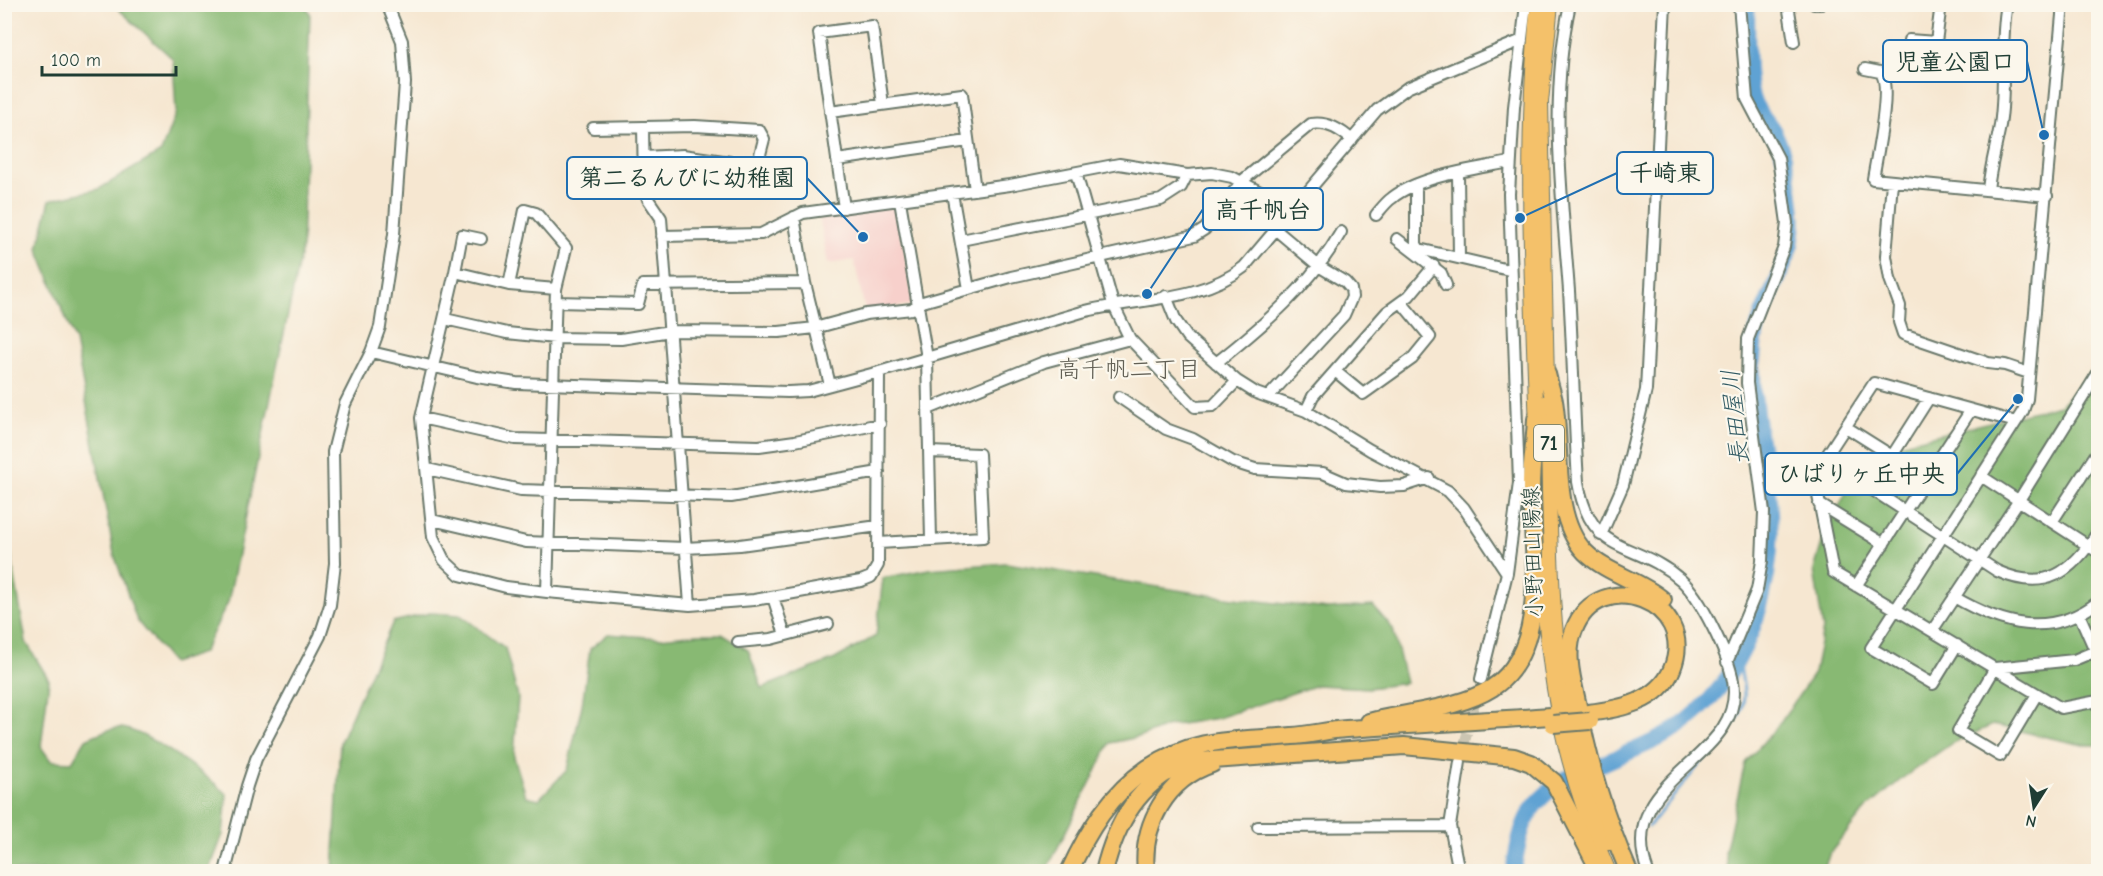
<svg xmlns="http://www.w3.org/2000/svg" width="2103" height="876" font-family="'Comic Neue','Klee One',sans-serif">
  <rect width="100%" height="100%" fill="#fbf7ec"/>
  <filter id="ink" filterUnits="userSpaceOnUse"><feTurbulence type="fractalNoise" baseFrequency=".0167" numOctaves="2"/><feDisplacementMap in="SourceGraphic" scale="12" xChannelSelector="R" yChannelSelector="G"/><feConvolveMatrix kernelMatrix="1 2 1 2 8 2 1 2 1" color-interpolation-filters="sRGB"/></filter>
  <filter id="wash" filterUnits="userSpaceOnUse"><feTurbulence type="fractalNoise" baseFrequency=".008" numOctaves="4" result="noise"/><feDisplacementMap in="SourceGraphic" scale="24" xChannelSelector="R" yChannelSelector="G"/><feGaussianBlur stdDeviation="1.35" result="paint"/><feColorMatrix in="noise" values="0 0 0 0 0 0 0 0 0 0 0 0 0 0 0 0 0 1.4 0 .05"/><feComposite in="paint" operator="in"/></filter>
  <g filter="url(#wash)">
    <rect width="100%" height="100%" fill="#f6e7d1"/>
    <path fill="#f7d0cb" d="M892,206L897,209L913,300L911,305L865,310L854,260L828,264L819,215Z"/>
    <path fill="#88b973" stroke="#547b54" stroke-width="1.5" d="M114,5L304,4L310,13L302,247L228,602L203,653L172,663L137,621L114,554L75,341L38,249L50,200L99,189L161,152L176,112L173,59Z
      M2098,366V745H2083L1993,725L1952,743L1904,777L1865,810L1830,853L1823,871H1728L1725,853L1745,763L1781,722L1814,673L1823,629L1814,570L1824,536L1855,475L1899,444L2060,405Z
      M4,515L26,642L49,680L41,747L51,761L72,762L86,739C95,735 110,727 121,728C148,731 207,776 227,794L223,834L209,871H5Z
      M1006,563L1209,595L1328,609L1373,606L1393,629L1406,683L1369,688L1317,685L1218,718L1168,726L1143,736L1110,743L1046,871L333,872L340,742L393,622L430,613L460,615L505,648L518,697L514,757L526,796L539,799L567,770L582,705L590,649L608,634L660,638L698,634H722L748,650L762,688L835,659L876,636L883,578L929,569Z
      M2098,862V871H2058Z"/>
    <g fill="none" stroke-linecap="round" stroke-linejoin="round">
      <path stroke="#5ea2d3" stroke-width="3" d="M1649,826L1739,716C1750,690 1740,684 1740,659"/>
      <path stroke="#5ea2d3" stroke-width="16" d="M1602,764C1630,751 1663,740 1687,721C1754,667 1779,574 1768,491C1762,444 1749,395 1754,347C1758,300 1799,262 1793,213C1790,185 1787,155 1773,130C1767,120 1757,111 1753,100C1745,80 1748,28 1747,4
        M1513,872C1522,823 1524,806 1567,778"/>
    </g>
  </g>
  <g filter="url(#ink)">
    <g fill="none" stroke-linecap="round" stroke-linejoin="round">
      <path stroke="#cbc5b2" stroke-width="10" stroke-dasharray="10 5" stroke-linecap="butt" d="M1461,757L1481,679"/>
      <g stroke="#6a786b" stroke-width="14">
        <path id="minor" d="M1570,4C1549,99 1562,195 1569,291C1573,355 1574,418 1578,482C1591,559 1635,539 1681,580C1701,598 1728,654 1733,681C1747,761 1612,775 1648,872
          M1788,4L1794,42
          M1814,4H1821
          M1909,40L1936,42L1941,4
          M1865,69L1880,72C1893,84 1876,159 1873,179L2047,196
          M830,112L962,94L975,190
          M643,127L644,187L648,199L661,218L690,605
          M593,128L695,126L759,130L764,139L757,166L683,155L644,157
          M837,160L968,141
          M1076,173L1113,304L1130,339L1195,407L1213,406L1237,381
          M1458,173L1459,258
          M1892,182L1886,256L1890,279L1900,306L1899,322L1903,334L1988,363L2005,365L2029,373
          M1416,186V244L1419,249L1509,270
          M1988,190C1990,169 1995,151 1999,131C2007,91 1999,45 2007,4
          M952,193L969,289
          M900,201L927,358L931,540
          M844,208L819,33L872,26L883,104
          M1376,215C1381,209 1386,202 1392,198C1419,176 1476,169 1510,162
          M794,217L805,283L830,385
          M662,236L761,234L803,213L1010,185L1119,164L1187,175L1212,173L1232,177L1292,209
          M1397,239L1441,273L1446,285
          M961,240L1161,200L1181,187L1187,175
          M455,272L462,235L481,239
          M509,285L525,210L536,213L566,248L556,289L547,592
          M556,289L509,285L455,272L421,418L433,537L444,560L460,575L506,587L547,592L690,605L754,600L861,581L871,577L878,565L879,372
          M1166,296L1176,321L1187,337L1237,381L1256,393L1306,411L1370,450L1448,491L1464,508L1507,573
          M556,302L638,304L643,285L805,283
          M445,319L507,333L555,338L621,339L670,331L779,332L815,328L866,314L912,309L919,303L1011,277L1194,236L1205,229L1242,181L1311,124C1327,121 1340,129 1352,140
          M371,352L477,377L516,383L788,392L808,391L879,372L1082,312C1135,298 1200,302 1244,267L1377,110L1407,88L1522,40
          M1216,363C1264,325 1311,285 1341,232
          M1335,371L1363,394L1412,359L1430,337L1401,302
          M1119,397L1166,429L1193,439L1233,462L1255,469L1323,473L1346,483L1380,487L1404,486L1429,478
          M1268,397L1344,315L1352,297L1351,289L1345,282L1320,267L1276,230
          M928,409L1044,362L1130,339
          M1306,411L1313,396L1387,312L1409,296L1434,266
          M421,418L515,439L759,446L795,441L880,424
          M2016,422L1874,383L1814,475L1833,572L2061,708L2098,701
          M1846,427L1927,478
          M1892,456L1929,398
          M1825,459L1997,571C2046,593 2072,572 2098,532
          M427,469L521,490L731,497L879,472
          M1981,476L2098,552
          M1819,504L1884,544
          M432,520L526,542L685,548L740,545L878,526
          M2052,522L2098,451
          M1601,535L1623,485L1646,390L1665,4
          M879,543L983,537L979,454L930,452
          M1856,586L1971,410
          M773,597L785,635
          M1954,597C2002,625 2050,639 2098,602
          M2079,614L2098,657
          M1932,631L2019,500L2098,373
          M738,642L771,639L828,624
          M1957,645L1933,684L1871,648L2023,411L2027,399L2063,4
          M1727,662L1757,590L1762,561L1764,512L1747,383L1748,339L1784,247L1787,223L1778,158L1747,99L1739,4
          M1481,679L1507,573L1519,483L1509,194L1514,107L1526,4
          M2037,694L2000,756L1958,731L1995,668L2074,660L2098,650
          M1258,827L1450,826
          M225,872L247,786L256,759L320,636L330,605L335,563L333,452L345,404L371,352L380,327L394,234L405,83L402,41L387,4
          M1459,872L1450,826L1460,762"/>
      </g>
      <g stroke="#6a786b" stroke-width="16">
        <path id="major" d="M1547,383L1541,102L1551,4
          M1547,402C1551,524 1546,652 1581,770C1589,795 1599,819 1609,843
          M1537,429C1532,287 1524,146 1538,4
          M1542,565C1547,677 1563,769 1609,872"/>
      </g>
      <g stroke="#6a786b" stroke-width="20">
        <path id="highway" d="M1547,374C1549,383 1552,392 1554,401C1562,446 1551,517 1585,552C1607,574 1640,580 1663,600
          M1588,713C1620,709 1659,702 1672,669C1699,602 1599,564 1574,630C1564,654 1573,682 1578,706C1590,767 1604,814 1629,872
          M1369,722C1406,712 1459,709 1492,688C1551,650 1532,547 1531,487C1531,465 1535,442 1536,419
          M1069,872C1088,831 1110,794 1148,768C1196,736 1238,741 1292,736C1310,735 1328,730 1346,729C1414,724 1482,721 1551,716
          M1104,872C1116,822 1139,783 1186,762L1404,746L1514,757L1531,763L1554,782L1600,872
          M1146,872C1141,824 1167,779 1212,764"/>
      </g>
      <use href="#minor" stroke="#fff" stroke-width="10"/>
      <use href="#major" stroke="#f4c16a" stroke-width="14"/>
      <use href="#highway" stroke="#f4c16a" stroke-width="16"/>
      <g stroke="#6a786b" stroke-width="20" stroke-linecap="butt">
        <path id="highway-bridge" d="M1553,724L1590,721"/>
      </g>
      <use href="#highway-bridge" stroke="#f4c16a" stroke-width="16"/>
    </g>
  </g>
  <g text-anchor="middle" stroke-width="4.5" stroke-linejoin="round" paint-order="stroke">
    <rect fill="#fbf7ec" stroke="#61756b" stroke-width="1.5" x="1534" y="425" width="30" height="36" rx="4.5"/>
    <g font-size="21" font-weight="bold" fill="#1f3d34">
      <text x="1549" y="450">71</text>
    </g>
    <g font-size="22" fill="#1f3d34" stroke="#fbf7ec">
      <text transform="translate(1532 552) rotate(-92)" y="8">小野田山陽線</text>
    </g>
    <g font-size="24" fill="#626055" stroke="#fbf7ec">
      <text x="1129" y="377">高千帆二丁目</text>
    </g>
    <g font-size="24" font-style="italic" fill="#325b64" stroke="#fbf7ec">
      <text transform="translate(1735 417) rotate(-96)" y="8">長田屋川</text>
    </g>
  </g>
  <path fill="none" stroke="#1f6fb2" stroke-width="2" d="M2044 135L2027 61M1520 218L1617 173M863 237L807 178M1147 294L1203 209M2018 399L1957 474"/>
  <g fill="#1f6fb2" stroke="#fbf7ec" stroke-width="2">
    <circle cx="2044" cy="135" r="6"/>
    <circle cx="1520" cy="218" r="6"/>
    <circle cx="863" cy="237" r="6"/>
    <circle cx="1147" cy="294" r="6"/>
    <circle cx="2018" cy="399" r="6"/>
  </g>
  <g fill="#fbf7ec" stroke="#1f6fb2" stroke-width="2">
    <rect x="1883" y="40" width="144" height="42" rx="6"/>
    <rect x="1617" y="152" width="96" height="42" rx="6"/>
    <rect x="567" y="157" width="240" height="42" rx="6"/>
    <rect x="1203" y="188" width="120" height="42" rx="6"/>
    <rect x="1765" y="453" width="192" height="42" rx="6"/>
  </g>
  <g font-size="24" text-anchor="middle" font-weight="bold" fill="#1f3d34">
    <text x="1955" y="70">児童公園口</text>
    <text x="1665" y="181">千崎東</text>
    <text x="687" y="186">第二るんびに幼稚園</text>
    <text x="1263" y="218">高千帆台</text>
    <text x="1861" y="482">ひばりヶ丘中央</text>
  </g>
  <rect width="2103" height="876" fill="none" stroke="#fbf7ec" stroke-width="24"/>
  <g transform="translate(2034 807) rotate(192)" stroke="#fbf7ec" stroke-width="4.5" paint-order="stroke">
  <path d="M0-4.5L10 22L0 15L-10 22Z" fill="#1f3d34"/>
  <text y="-9" font-size="16" font-weight="bold" text-anchor="middle" fill="#1f3d34">N</text>
  </g>
  <path d="M42 66v9h134v-9" fill="none" stroke="#1f3d34" stroke-width="3"/>
  <text x="51" y="66" font-size="18" fill="#1f3d34" stroke="#fbf7ec" stroke-width="4.5" paint-order="stroke">100 m</text>
</svg>
